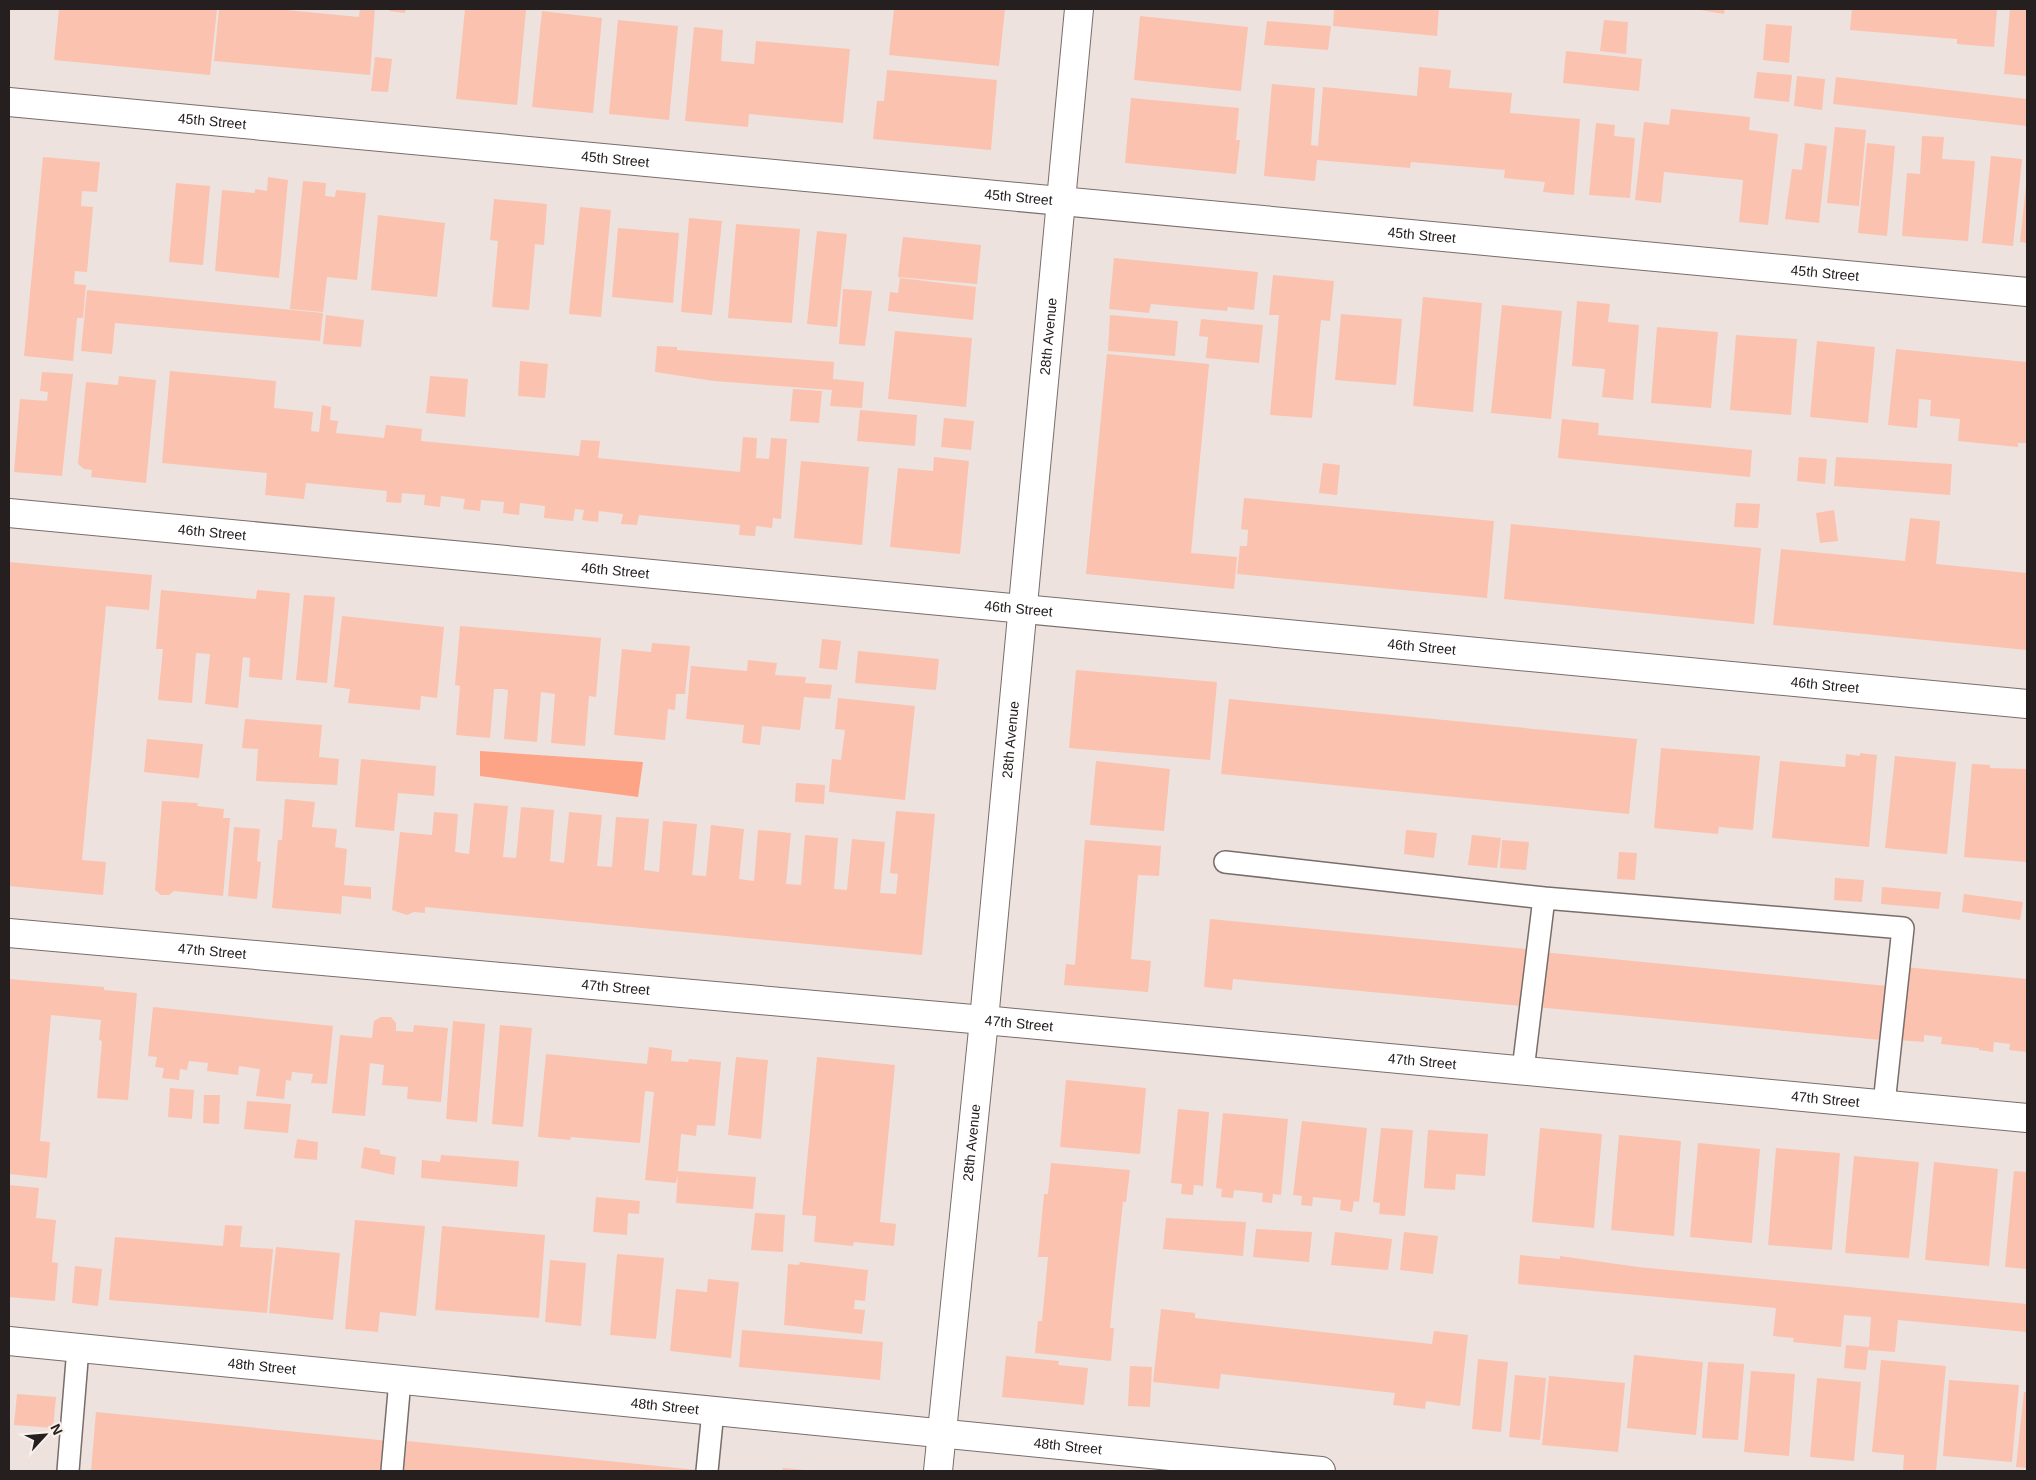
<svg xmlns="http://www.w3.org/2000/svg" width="2036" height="1480" font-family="Arial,sans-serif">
  <rect width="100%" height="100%" fill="#eee2de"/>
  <path fill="#fea486" d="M480,751L643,762L638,797L480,776Z"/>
  <path fill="#fbc2af" d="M59,9H217L210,75L54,60Z
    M219,9H276L359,17L360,9H375L370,75L214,61Z
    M389,9H406L405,13L389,11Z
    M465,9L526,10L517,105L456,99Z
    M894,9H1005L999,66L889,55Z
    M1334,9H1439L1437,36L1333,26Z
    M1694,9H1725L1724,14Z
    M1852,9L1997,10L1994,47L1957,44V39L1850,30Z
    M2010,9H2027V76L2004,74Z
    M542,11L602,18L593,113L532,107Z
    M1140,16L1248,27L1241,91L1134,80Z
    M618,20L678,26L669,120L609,114Z
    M1604,20L1628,22L1626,54L1600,51Z
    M1267,21L1331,26L1328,50L1264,45Z
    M1766,24L1792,26L1789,63L1763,60Z
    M694,27L723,30L721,61L754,64L756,41L850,49L843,123L749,114L748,127L685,121Z
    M1566,51L1642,59L1639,91L1563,83Z
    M375,57L392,59L388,92L371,91Z
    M1419,67L1451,70L1449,88L1512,93L1510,113L1580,119L1574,195L1543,192L1545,182L1504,178L1505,170L1411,162L1410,168L1317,160L1315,181L1264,176L1272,84L1315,88L1311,145L1318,146L1323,87L1417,96Z
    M887,70L997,80L991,150L873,139L877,101H884Z
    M1757,72L1792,75L1789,102L1754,98Z
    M1797,76L1825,79L1822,110L1794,106Z
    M1836,77L2027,99V126L1833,104Z
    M1131,98L1239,108L1236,140H1240L1236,174L1125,163Z
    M1671,109L1750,117L1749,130L1778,134L1768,225L1739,222L1743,180L1664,172L1661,203L1635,200L1644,122L1669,125Z
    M1596,123L1615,125L1614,136L1635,138L1630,198L1589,195Z
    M1835,127L1866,130L1859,206L1827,203Z
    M1922,136L1944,137L1942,159L1975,161L1968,241L1902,236L1907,173L1920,174Z
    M1805,143L1827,146L1819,223L1785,219L1792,169L1802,170Z
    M1867,143L1895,146L1887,236L1858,233Z
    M1991,156L2022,159L2013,246L1982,243Z
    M43,157L100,162L97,192L82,191L81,206L93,207L87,272L75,271L74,284L86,285L83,318H77L73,361L24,356Z
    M268,177L288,180L279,278L215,271L222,190L255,193V189L267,191Z
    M303,181L326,183L325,196L335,197L336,190L366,193L357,280L327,277L323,312L290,309Z
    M176,183L210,186L203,265L169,262Z
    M2026,185H2027V243L2020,242Z
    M494,199L547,204L544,245L535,244L529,310L492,307L498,241L490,240Z
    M580,207L611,210L601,317L569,314Z
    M378,215L445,223L437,297L371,290Z
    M689,218L722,221L712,315L681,312Z
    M736,224L800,229L792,323L728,318Z
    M618,228L679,233L673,303L612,297Z
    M817,231L847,234L837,327L807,324Z
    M903,237L981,245L977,284L898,277Z
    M1114,258L1258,272L1254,310L1228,307L1227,311L1151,304L1149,313L1109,309Z
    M1273,275L1334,281L1330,321L1321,320L1312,418L1270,415L1279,315H1269Z
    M900,278L976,287L973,320L888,311L890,292L898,293Z
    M843,289L872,291L865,346L839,344Z
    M87,290L323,313L320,341L115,323L112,354L81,351Z
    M1423,297L1482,303L1473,412L1413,406Z
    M1577,301L1610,304L1608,322L1639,325L1633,400L1602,397L1605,369L1572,366Z
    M1502,305L1562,311L1551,419L1491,413Z
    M1341,314L1402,319L1396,385L1335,380Z
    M326,315L364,320L361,347L323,344Z
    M1110,315L1178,321L1175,356L1108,351Z
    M1201,319L1263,325L1259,363L1206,358L1208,337L1199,336Z
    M1657,327L1718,332L1711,408L1651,403Z
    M895,331L972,338L966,407L888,399Z
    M1736,335L1797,339L1791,415L1730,410Z
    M1817,341L1875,347L1868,423L1810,417Z
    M657,346L677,347V350L834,362L833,379L864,382L862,408L830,406L832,390L714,381L655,372Z
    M1896,349L2027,362V443H2018V447L1958,441L1960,419L1930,416L1931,400L1919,399L1917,428L1888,425Z
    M1107,354L1209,364L1191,553L1237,557L1234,589L1086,574Z
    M520,361L548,364L545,398L518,396Z
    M170,371L276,381L274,408L313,412L311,431L319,432L322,405L331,407L330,420L338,421L336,433L384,438L386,425L422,429L421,441L579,456L581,440L600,441L598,458L740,472L743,437L757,438L756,458L769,459L771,438L787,439L781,519L773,518L772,528L756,526L755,536L739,535L740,525L639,515L637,525L621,524L623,514L599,511L598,522L582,520L584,510L575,509L573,521L544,518L545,506L520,503L519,515L503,513L504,502L481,500L480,511L463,509L465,499L441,496L440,507L424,505L425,495L402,493L401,503L386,502L387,491L306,483L304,499L265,495L267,473L162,463Z
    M42,372L73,374L62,476L14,472L20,399L47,401L48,392L40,391Z
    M119,376L156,380L146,483L91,477L92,470L84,469L78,464L86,382L118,385Z
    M430,376L468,379L465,417L426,413Z
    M793,389L822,391L819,423L790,421Z
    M860,410L917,415L915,446L857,441Z
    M944,418L974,421L971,450L941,447Z
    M1562,419L1599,423L1598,435L1752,450L1750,477L1558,458Z
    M934,457L969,461L960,554L890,547L898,468L933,471Z
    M1799,457L1827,459L1825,484L1797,481Z
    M1836,457L1952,464L1950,495L1834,486Z
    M801,461L869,467L862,545L794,538Z
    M1323,463L1340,465L1337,495L1319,493Z
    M1244,498L1494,521L1487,598L1237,574L1240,546H1247L1248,530L1241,529Z
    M1736,503L1760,504L1758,528L1734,527Z
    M1834,510L1838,541L1820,543L1816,513Z
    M1910,518L1940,521L1936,564L2027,573V650L1773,625L1781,549L1905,561Z
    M1511,524L1761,548L1754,624L1504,599Z
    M9,562L152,575L149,610L106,606L82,860L106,862L103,895L9,886Z
    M161,590L256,599L257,590L290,593L282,680L249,677L250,658L243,657L238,708L205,704L210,654L196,653L192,703L158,700L163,649H156Z
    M304,595L335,597L327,683L296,680Z
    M342,616L444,627L437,698L421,696L420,710L348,703L350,689L334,687Z
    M460,626L601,638L596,697L589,696L585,746L551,743L555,694L541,692L537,742L504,739L508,690L502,689H494L490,738L456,735L460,686L455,685Z
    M822,639L841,641L837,670L819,668Z
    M652,643L690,646L685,694H676L675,710L668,709L665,740L614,735L622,649L651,652Z
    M858,651L939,659L936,690L855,683Z
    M748,660L777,663L775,675L806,677L805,683L832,685L830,699L804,697L800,730L762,726L760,745L742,743L744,725L686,719L691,666L747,671Z
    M1076,670L1217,682L1210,760L1069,748Z
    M838,698L915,706L905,800L829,792L832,759L841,760L845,730L835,729Z
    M1229,699L1637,739L1629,814L1221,774Z
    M245,719L322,725L319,757L339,759L337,785L256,781L258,749L242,748Z
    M147,739L203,744L199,778L144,772Z
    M1661,748L1760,756L1753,830L1719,827L1718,834L1654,828Z
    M1860,753L1877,755L1869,847L1772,838L1780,761L1845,767L1846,754L1860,756Z
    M1895,756L1956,762L1947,854L1885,848Z
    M361,759L436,766L434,796L398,793L394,831L355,827Z
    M1096,761L1170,769L1164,831L1090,825Z
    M1972,764L1990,765V768L2027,769V862L1964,857Z
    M796,783L825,785L824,804L795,802Z
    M285,799L315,802L312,827L337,829L335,847L347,849L344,885L371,887V899L342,896L341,914L272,908L278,840H282Z
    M162,801L198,803L197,806L224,809L223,818H230L223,896L174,891L169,895H161L155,890Z
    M474,803L508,806L503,857L516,858L521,807L554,810L550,861L564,863L569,812L602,815L597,866L612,867L616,817L649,819L644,870L652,871L659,872L663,821L697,824L692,875L706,876L711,825L744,829L739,879L754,881L758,830L791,833L786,884L801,885L805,835L838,838L834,889L847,890L852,839L885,842L880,893L896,894L898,874L890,873L896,811L935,814L922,955L425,907V913L414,912L407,915L392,910L400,832L432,835L434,812L458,814L455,852L469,854Z
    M234,827L260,829L257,861L261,862L257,899L228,896Z
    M1406,830L1437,833L1434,858L1404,854Z
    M1472,835L1501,838L1497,868L1468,865Z
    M1085,840L1161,846L1159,876L1138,875L1131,959L1151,961L1148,992L1064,985L1066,964L1075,965Z
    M1502,840L1529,842L1526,870L1500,868Z
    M1619,852L1637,853L1635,880L1617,879Z
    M1835,878L1864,880L1862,902L1834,900Z
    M1882,887L1941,892L1939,909L1881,904Z
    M1964,894L2023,902L2020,920L1962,912Z
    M1210,919L1526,949L1521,1006L1233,979L1232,990L1204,987Z
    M1542,952L1887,986L1881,1040L1536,1007Z
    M1905,967L2027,979V1052L2009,1050L2010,1044L1994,1042L1993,1052L1979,1050V1048L1941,1044L1942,1037L1924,1035V1042L1898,1040Z
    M9,979L104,987V990L137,993L128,1100L97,1098L102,1041L99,1040L101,1020L51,1015L40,1141L50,1142L47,1178L9,1174Z
    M153,1007L333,1026L327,1084L311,1083L313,1074L292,1072L291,1081L286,1080L284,1099L256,1096L260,1069L239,1066L238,1075L207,1071L208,1063L189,1061L187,1070L180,1069L179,1080L162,1078L164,1068L155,1067L157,1057L148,1056Z
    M381,1017H391L396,1023V1031L413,1032L414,1025L448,1028L441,1102L407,1099L408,1087L382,1085L384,1065L370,1063L365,1116L332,1113L340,1035L372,1038L374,1021Z
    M453,1021L485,1024L477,1122L446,1119Z
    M500,1025L532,1028L523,1127L492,1124Z
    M649,1047L672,1050L671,1061L688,1062L689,1059L721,1062L715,1126L697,1125L696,1136L681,1134L678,1171L756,1177L753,1209L676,1203L678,1174L676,1183L645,1180L654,1092L645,1091L640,1143L571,1137L570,1140L538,1137L546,1054L647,1064Z
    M736,1057L768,1060L761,1139L728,1135Z
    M817,1057L895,1065L880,1222L896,1224L894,1246L854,1242L853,1246L814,1242L816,1216L802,1215Z
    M1066,1080L1146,1088L1140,1154L1060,1147Z
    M170,1088L194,1090L192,1119L168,1117Z
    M204,1095H220L219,1124L203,1123Z
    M247,1101L291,1104L288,1133L244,1129Z
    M1178,1109L1209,1112L1203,1186L1194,1185L1193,1195L1181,1194L1182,1184L1171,1183Z
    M1223,1113L1288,1119L1281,1195L1273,1194L1272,1203L1262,1202L1263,1193L1234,1190L1233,1198L1221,1197L1222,1189L1216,1188Z
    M1302,1121L1367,1128L1359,1202L1354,1201L1352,1212L1340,1210L1341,1200L1313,1197L1312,1206L1301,1205L1302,1196L1293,1195Z
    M1381,1128L1413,1130L1405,1216L1379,1214L1380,1203L1373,1202Z
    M1540,1128L1602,1134L1594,1228L1532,1222Z
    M1428,1130L1488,1134L1485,1176L1456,1174L1455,1190L1424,1188Z
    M1619,1135L1681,1141L1674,1236L1611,1230Z
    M297,1139L318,1142L317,1160L294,1158Z
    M1698,1143L1760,1149L1752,1243L1690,1237Z
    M364,1147L380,1150V1154L396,1157L394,1175L361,1168Z
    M1776,1148L1840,1153L1832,1250L1768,1245Z
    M441,1155L519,1161L517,1187L421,1178L422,1160L440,1162Z
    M1854,1156L1919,1162L1909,1258L1845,1253Z
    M1934,1162L1998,1169L1989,1266L1925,1260Z
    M1051,1163L1130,1170L1126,1202H1123L1113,1296L1110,1328H1114L1111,1361L1035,1353L1038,1321H1042L1048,1257H1038L1044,1194H1048Z
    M2014,1171L2027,1172V1269L2005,1267Z
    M9,1185L39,1188L36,1218L56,1220L52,1262L58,1263L55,1301L9,1297Z
    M596,1197L640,1201L639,1214L628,1213L627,1235L593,1232Z
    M755,1213L785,1215L783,1252L751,1250Z
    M1166,1218L1246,1222L1243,1256L1163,1249Z
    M355,1220L425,1226L416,1316L380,1312L378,1332L345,1329Z
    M225,1225L242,1226L240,1247L273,1249L267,1313L109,1300L115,1237L223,1246Z
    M442,1226L545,1235L539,1318L435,1310Z
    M1256,1229L1312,1232L1309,1262L1253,1257Z
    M1335,1232L1392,1239L1388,1270L1331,1265Z
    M1404,1232L1438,1236L1433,1274L1400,1270Z
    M276,1247L340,1253L333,1320L269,1313Z
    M617,1254L664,1258L656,1339L610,1335Z
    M1520,1255L1560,1259V1256L1638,1267L2027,1304V1332L1898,1320L1895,1352L1868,1350L1866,1370L1844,1368L1846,1345L1869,1347L1871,1317L1844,1315L1841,1347L1793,1342L1794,1338L1773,1336L1776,1308L1518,1284Z
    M550,1260L586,1263L581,1326L545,1322Z
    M800,1262L868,1270L865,1301L855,1300L854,1309L865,1310L862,1334L784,1325L788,1264L799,1265Z
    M75,1266L102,1269L98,1306L72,1303Z
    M708,1279L739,1282L731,1358L670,1351L676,1289L707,1292Z
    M1161,1309L1195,1313V1318L1432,1344L1434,1331L1468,1335L1460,1406L1426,1401L1425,1409L1393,1405L1395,1393L1221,1374L1219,1389L1153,1382Z
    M742,1330L883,1342L880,1380L739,1367Z
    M1634,1355L1703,1362L1696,1435L1627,1428Z
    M1006,1356L1059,1361L1058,1365L1088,1368L1084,1405L1002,1397Z
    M1478,1359L1508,1362L1501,1432L1472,1429Z
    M1881,1360L1946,1366L1936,1471H1903L1904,1455L1872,1452Z
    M1708,1362L1744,1364L1738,1440L1702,1438Z
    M1130,1366L1152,1367L1150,1407L1128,1406Z
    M1751,1371L1795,1374L1789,1456L1744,1452Z
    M1515,1375L1546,1378L1540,1440L1509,1437Z
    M1549,1376L1625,1383L1618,1452L1542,1445Z
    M1817,1378L1861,1382L1854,1461L1810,1457Z
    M1949,1380L2019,1385L2012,1462L1943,1456Z
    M2024,1392H2027V1468L2016,1467Z
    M17,1394L56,1397L53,1428L14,1425Z
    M96,1412L389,1441L386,1471H91Z
    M407,1441L698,1470V1471H404Z
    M783,1468L806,1470V1471H782Z"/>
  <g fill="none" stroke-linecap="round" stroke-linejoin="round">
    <g stroke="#786d6a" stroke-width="24">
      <path id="lane" d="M1225,862L1544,898L1903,928L1884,1104
        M1523,1070L1544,898
        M68,1471L78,1348
        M392,1471L400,1380
        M707,1471L713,1411"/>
    </g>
    <g stroke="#786d6a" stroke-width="30">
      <g id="street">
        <path id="s1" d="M9,102L2027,292"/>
        <path id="s2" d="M9,513L2027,704"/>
        <path id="s3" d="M9,933L984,1020L2027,1118"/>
        <path id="s4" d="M9,1341L1321,1471"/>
        <path id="s5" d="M938,1471L984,1020L1079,9"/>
      </g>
    </g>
    <use href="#lane" stroke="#fff" stroke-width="21"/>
    <use href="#street" stroke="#fff" stroke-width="28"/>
  </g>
  <g text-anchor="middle" stroke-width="4" stroke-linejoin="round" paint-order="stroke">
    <g font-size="14" fill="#25201f" stroke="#fbefeb">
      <text dy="5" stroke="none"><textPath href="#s1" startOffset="204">45th Street</textPath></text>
      <text dy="5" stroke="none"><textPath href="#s1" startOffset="609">45th Street</textPath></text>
      <text dy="5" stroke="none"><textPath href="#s1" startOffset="1014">45th Street</textPath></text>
      <text dy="5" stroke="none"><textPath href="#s1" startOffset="1419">45th Street</textPath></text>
      <text dy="5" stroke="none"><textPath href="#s1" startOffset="1824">45th Street</textPath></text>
      <text dy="5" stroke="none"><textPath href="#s5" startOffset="1140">28th Avenue</textPath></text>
      <text dy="5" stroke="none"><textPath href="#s2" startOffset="204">46th Street</textPath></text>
      <text dy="5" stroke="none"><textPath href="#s2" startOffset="609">46th Street</textPath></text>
      <text dy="5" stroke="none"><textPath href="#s2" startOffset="1014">46th Street</textPath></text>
      <text dy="5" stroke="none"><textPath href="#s2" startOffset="1419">46th Street</textPath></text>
      <text dy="5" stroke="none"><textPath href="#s2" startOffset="1824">46th Street</textPath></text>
      <text dy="5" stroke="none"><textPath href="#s5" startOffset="735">28th Avenue</textPath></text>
      <text dy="5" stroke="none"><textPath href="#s3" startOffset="204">47th Street</textPath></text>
      <text dy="5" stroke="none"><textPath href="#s3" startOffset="609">47th Street</textPath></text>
      <text dy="5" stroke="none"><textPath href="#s3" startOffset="1014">47th Street</textPath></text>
      <text dy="5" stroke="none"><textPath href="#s3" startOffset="1419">47th Street</textPath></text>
      <text dy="5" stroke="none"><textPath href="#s3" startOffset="1824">47th Street</textPath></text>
      <text dy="5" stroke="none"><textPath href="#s5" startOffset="330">28th Avenue</textPath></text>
      <text dy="5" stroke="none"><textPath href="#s4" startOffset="254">48th Street</textPath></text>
      <text dy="5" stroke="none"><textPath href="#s4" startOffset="659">48th Street</textPath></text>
      <text dy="5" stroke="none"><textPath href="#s4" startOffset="1064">48th Street</textPath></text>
    </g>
  </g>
  <rect width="2036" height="1480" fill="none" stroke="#25201f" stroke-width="20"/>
  <g transform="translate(45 1435) rotate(64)" stroke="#fbefeb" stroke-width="4" paint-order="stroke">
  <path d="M0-4L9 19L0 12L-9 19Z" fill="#25201f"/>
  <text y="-8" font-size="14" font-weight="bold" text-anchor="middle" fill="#25201f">N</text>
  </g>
</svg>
